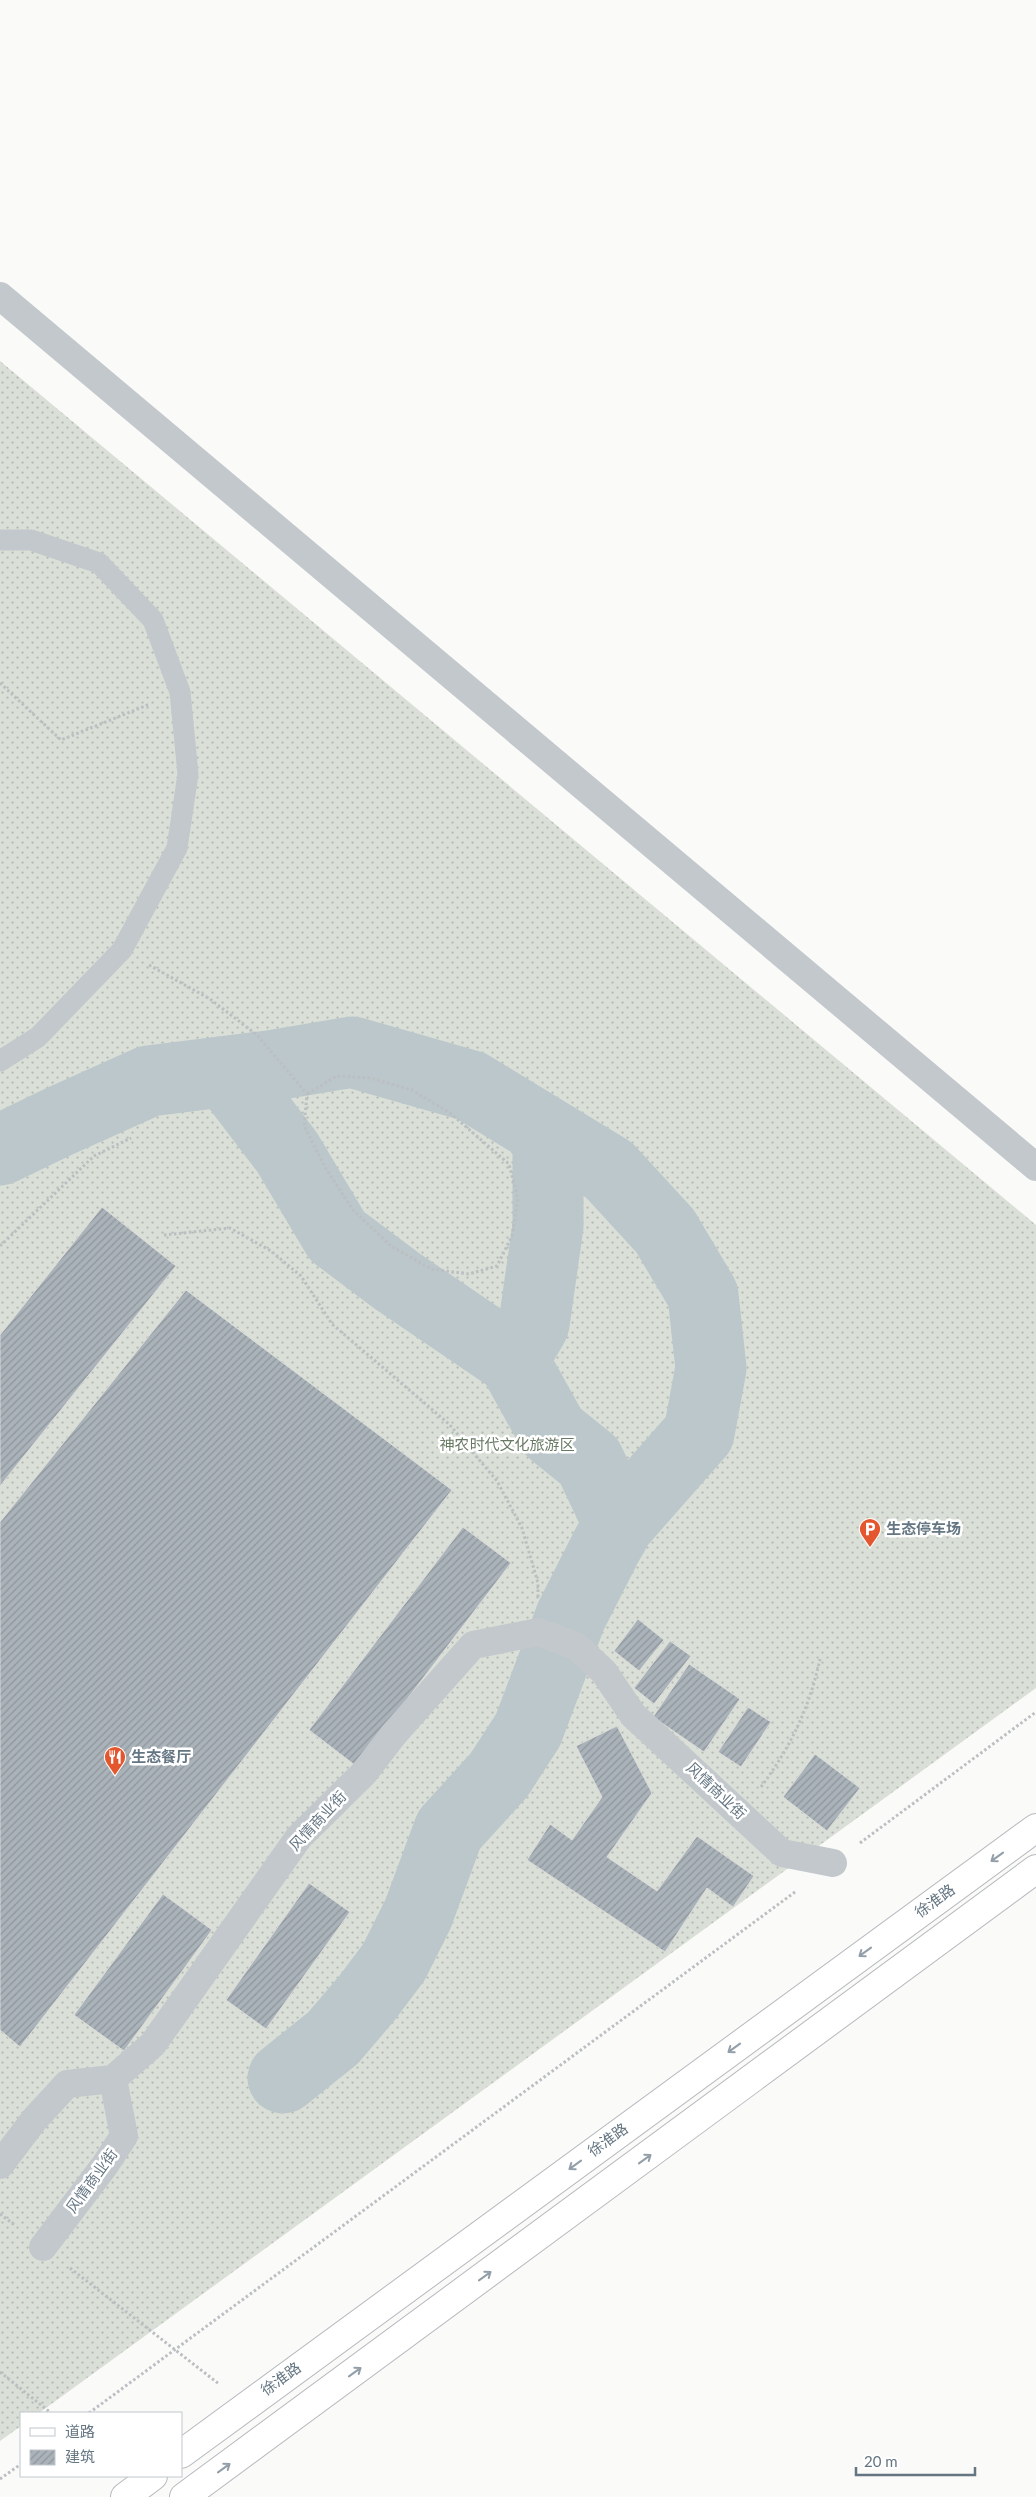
<svg xmlns="http://www.w3.org/2000/svg" width="1036" height="2497" font-family="Lato,'Noto Sans SC',sans-serif">
  <defs>
    <pattern id="grass-dots" width="8" height="8" patternUnits="userSpaceOnUse" patternTransform="scale(1.25)"><rect width="8" height="8" fill="#dadfd7"/><path d="M2 2h.1M6 6h.1" fill="none" stroke="#b4b9b4" stroke-width="1.8" stroke-linecap="round"/></pattern>
    <pattern id="building-hatch" width="6" height="6" patternUnits="userSpaceOnUse" patternTransform="scale(1.25)"><rect width="6" height="6" fill="#aab3b9"/><path d="M-1 1l2-2M0 6l6-6M5 7l2-2" fill="none" stroke="#8e969c"/></pattern>
  </defs>
  <rect width="100%" height="100%" fill="#fafaf8"/>
  <path fill="url(#grass-dots)" d="M0,361L1036,1225V1688L39,2413H21V2426L0,2441Z"/>
  <g fill="none" stroke-linecap="round" stroke-linejoin="round">
    <path stroke="#bbc7cb" stroke-width="71" d="M226,1072L287,1152L337,1236L397,1281L513,1360L553,1432L589,1461L619,1524
      M0,1150L60,1121L149,1081L269,1066L352,1052L471,1086L609,1170L665,1231L703,1295L711,1368L699,1433L619,1524L606,1547L571,1616L528,1730L499,1775L449,1830L418,1914L394,1962L367,1998L333,2038L283,2078
      M513,1360L534,1324L548,1226V1133"/>
  </g>
  <path fill="url(#building-hatch)" stroke="#dcdcda" d="M102,1207L176,1266L0,1486V1335Z
    M186,1290L452,1490L20,2047L0,2030V1522Z
    M463,1527L511,1563L356,1766L309,1730Z
    M638,1619L664,1640L639,1671L614,1651Z
    M670,1641L691,1656L654,1704L634,1688Z
    M689,1664L740,1699L704,1752L653,1717Z
    M748,1707L771,1722L741,1767L718,1752Z
    M617,1726L652,1793L607,1857L657,1891L697,1836L754,1876L733,1907L707,1888L665,1952L527,1860L550,1824L572,1840L602,1797L576,1746Z
    M815,1754L860,1788L827,1831L783,1797Z
    M309,1883L350,1912L266,2029L226,2000Z
    M163,1894L212,1930L124,2051L74,2015Z"/>
  <g fill="none" stroke-linecap="round" stroke-linejoin="round">
    <g stroke="#b5babe" stroke-width="30">
      <path id="primary" d="M181,2454L1036,1828
        M125,2497L153,2476
        M184,2497L1036,1869"/>
    </g>
    <path stroke="#bbbfc2" stroke-width="3" stroke-dasharray="2.5 2.5" stroke-linecap="butt" d="M0,683L61,740L150,704
      M149,965L210,999L257,1035L307,1094L304,1126L325,1167L353,1210L391,1246L431,1269L469,1274L497,1266L512,1236L518,1199L509,1164L450,1113L412,1090L370,1078L337,1076L307,1094
      M164,1235L230,1228L271,1251L301,1276L332,1324L449,1424L497,1481L522,1528L538,1583V1599
      M0,1246L94,1156L131,1138
      M761,1787C791,1746 809,1709 820,1659
      M860,1843L1036,1712
      M0,2214L16,2226
      M70,2268L219,2384
      M0,2372L51,2413
      M89,2413L795,1892
      M0,2479L21,2464"/>
    <path stroke="#c3c8cc" stroke-width="21" d="M0,540H31L99,563L153,620L180,692L188,774L177,848L122,950L38,1037L0,1061"/>
    <path stroke="#c3c8cc" stroke-width="28" d="M0,2165L34,2120L67,2084L113,2079L153,2044L299,1837L364,1773L394,1734L473,1645L538,1632L576,1646L604,1672L633,1715L782,1853L833,1863
      M43,2247L105,2165L124,2136L113,2079"/>
    <path stroke="#c3c8cc" stroke-width="28" d="M0,296L1036,1167"/>
    <use href="#primary" stroke="#fff" stroke-width="28"/>
  </g>
  <defs><path id="oneway-shaft" d="M-6 0H5M1.5-3L5.5 0L1.5 3" fill="none" stroke-width="1.6" stroke-linecap="round" stroke-linejoin="round" transform="scale(1.25)"/></defs>
  <g stroke="#939fa8">
    <use href="#oneway-shaft" transform="translate(997 1857) rotate(144)"/>
    <use href="#oneway-shaft" transform="translate(865 1952) rotate(144)"/>
    <use href="#oneway-shaft" transform="translate(734 2048) rotate(144)"/>
    <use href="#oneway-shaft" transform="translate(645 2159) rotate(-36)"/>
    <use href="#oneway-shaft" transform="translate(575 2165) rotate(144)"/>
    <use href="#oneway-shaft" transform="translate(485 2276) rotate(-36)"/>
    <use href="#oneway-shaft" transform="translate(355 2372) rotate(-36)"/>
    <use href="#oneway-shaft" transform="translate(224 2468) rotate(-36)"/>
  </g>
  <defs>
    <g id="parking-pin" transform="scale(1.125)"><path d="M0 17L-7.5 6A9.5 9.5 0 1 1 7.5 6Z" fill="#e4572e" stroke="#fff"/><path d="M-3.5-5.5H1a3.5 3.5 0 0 1 0 7H-1V5.5H-3.5ZM-1-3.4V-.6H.8a1.4 1.4 0 0 0 0-2.8Z" fill="#fff"/></g>
    <g id="restaurant-pin" transform="scale(1.125)"><path d="M0 17L-7.5 6A9.5 9.5 0 1 1 7.5 6Z" fill="#e4572e" stroke="#fff"/><path d="M-5-6h1v4h1v-4h1v4h1v-4h1v5L-1.5 .5V6h-2V.5L-5-1ZM5-6V6H3V1.5H1.5Q1.5-4 5-6Z" fill="#fff"/></g>
  </defs>
  <g fill-rule="evenodd">
    <use href="#parking-pin" x="870" y="1529"/>
    <use href="#restaurant-pin" x="115" y="1757"/>
  </g>
  <g text-anchor="middle" stroke-width="5" stroke-linejoin="round" paint-order="stroke">
    <g font-size="15" fill="#687a64" stroke="#fff">
      <text x="507" y="1450">神农时代文化旅游区</text>
    </g>
    <g font-size="15" font-weight="bold" fill="#657683" stroke="#fff" text-anchor="start">
      <text x="886" y="1534">生态停车场</text>
      <text x="131" y="1762">生态餐厅</text>
    </g>
    <g font-size="15" fill="#657683" stroke="#fff">
      <text transform="translate(716 1791) rotate(43)" y="5">风情商业街</text>
      <text transform="translate(318 1821) rotate(-47)" y="5">风情商业街</text>
      <text transform="translate(935 1901) rotate(-36)" y="5">徐淮路</text>
      <text transform="translate(608 2140) rotate(-36)" y="5">徐淮路</text>
      <text transform="translate(92 2181) rotate(-54)" y="5">风情商业街</text>
      <text transform="translate(281 2379) rotate(-36)" y="5">徐淮路</text>
    </g>
  </g>
  <rect x="20" y="2412" width="162" height="65" fill="#ffffff" stroke="#c1c8cd"/>
  <rect x="30" y="2428" width="25" height="8" fill="#ffffff" stroke="#c1c8cd"/>
  <text x="65" y="2437" font-size="15" fill="#657683">道路</text>
  <rect x="30" y="2450" width="25" height="15" fill="url(#building-hatch)" stroke="#c1c8cd"/>
  <text x="65" y="2462" font-size="15" fill="#657683">建筑</text>
  <path d="M856 2467v8h119v-8" fill="none" stroke="#657683" stroke-width="2.5"/>
  <text x="864" y="2467" font-size="15" fill="#657683" stroke="#ffffff" stroke-width="4" paint-order="stroke">20 m</text>
</svg>
